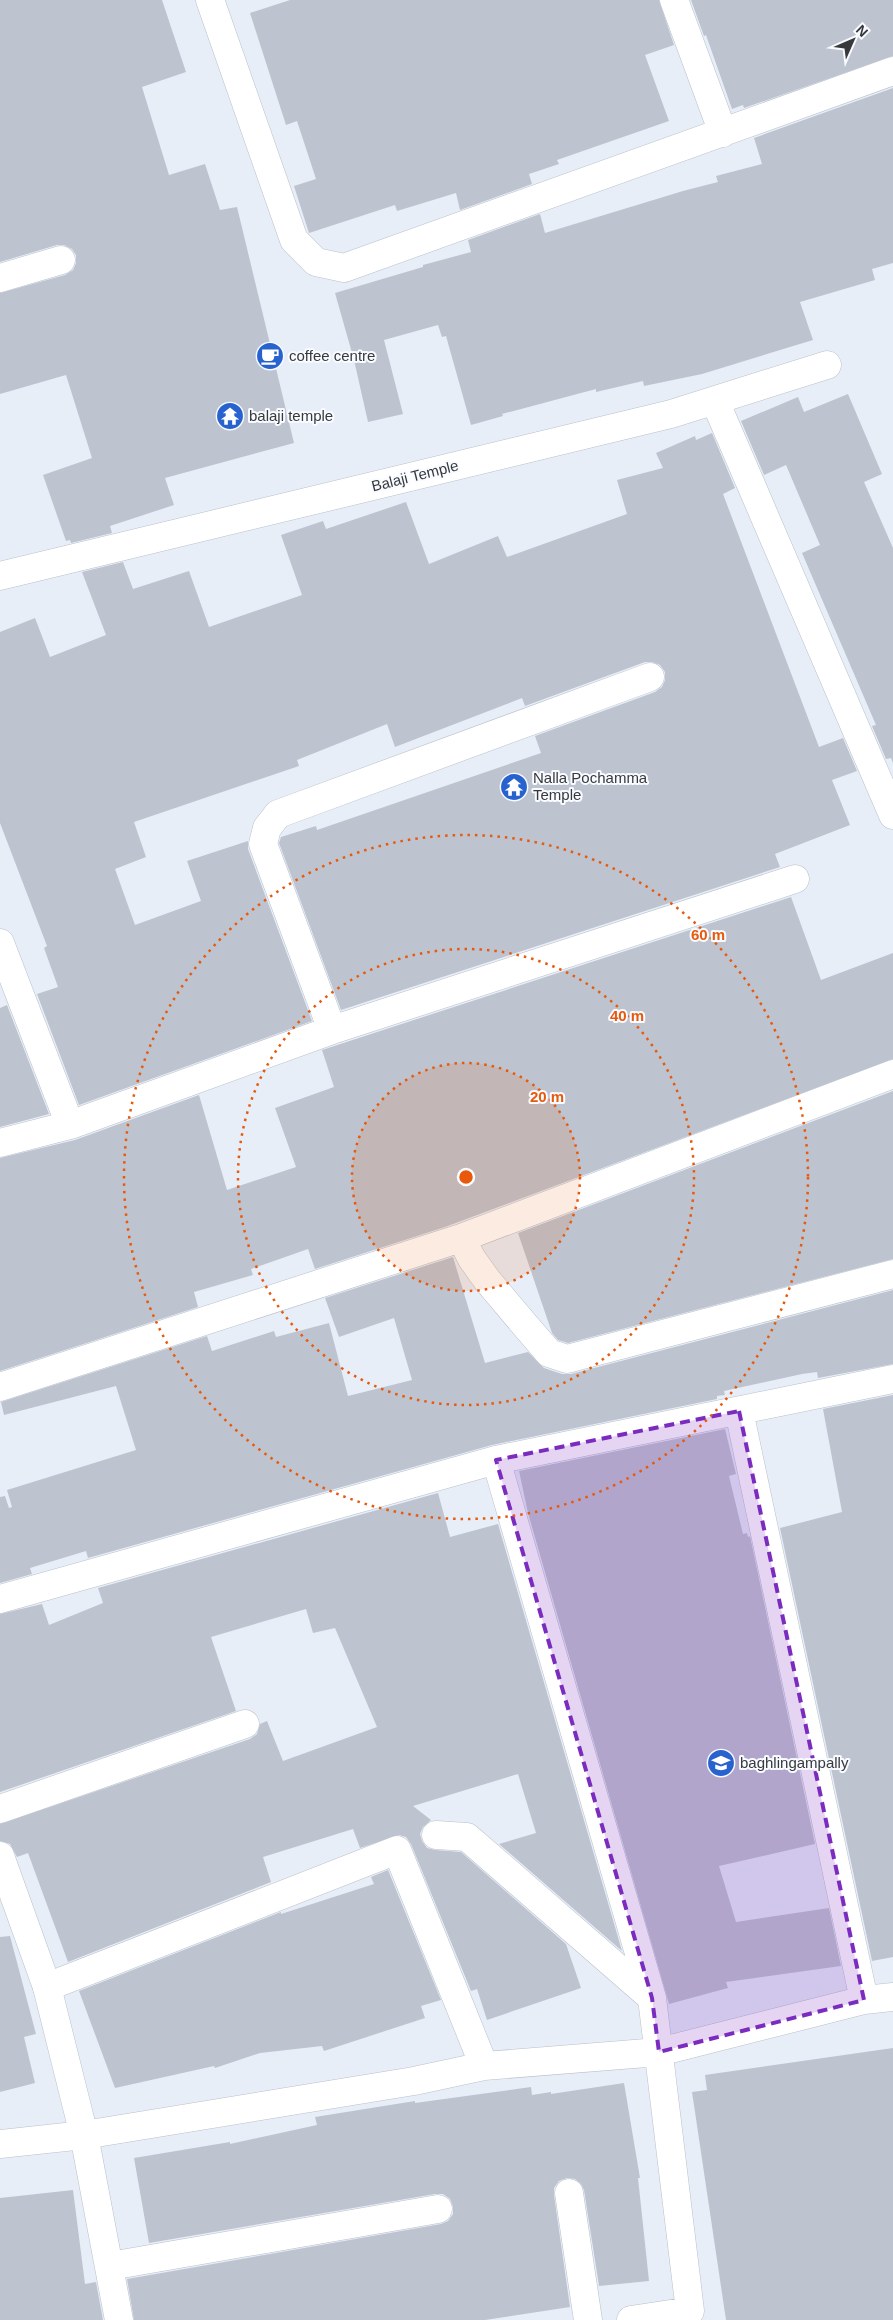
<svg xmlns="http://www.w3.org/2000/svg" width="893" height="2320" font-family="Arial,sans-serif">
  <rect width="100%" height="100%" fill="#e7eef8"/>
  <path fill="#bec4cf" d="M0,0H162L186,72L142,87L169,175L205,164L220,210L237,207L294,443L165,478L174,505L110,526L112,533L71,543L70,540L66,541L43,475L92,458L66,375L0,394V293L65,275L73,270L76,263V255L72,249L64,245H57L0,262Z
    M290,0H659L674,45L645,55L669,121L557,160L559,164L529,174L532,184L460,210L456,193L397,211L395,205L309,233L294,186L316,179L297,121L286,125L250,13Z
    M691,0H893V56L744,108L743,105L732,109L706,35L704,36Z
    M893,88V263L872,269L875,280L800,302L813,340L702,374L644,386L643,381L596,392V389L502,414L503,416L471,425L446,336L442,337L438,325L384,340L403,414L368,422L354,360L335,293L423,267V265L471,252L468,240L540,214L545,233L683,191L718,182L716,176L762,164L754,138Z
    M848,394L882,474L864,482L893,548V763L891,758L886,759L872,726L876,725L802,553L820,545L786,465L764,475L741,421L798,397L804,412Z
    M712,433L735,488L723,494L819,747L843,738L857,771L832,780L850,825L775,854L780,867L341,1010L279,843L281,837L316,826L317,830L541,753L535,736L655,692L662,687L665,680V672L660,665L652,662H645L525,706L522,698L395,747L387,724L297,760L299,766L134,822L146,857L115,869L135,925L201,901L187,861L248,841V849L312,1021L79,1105L37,994L58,987L44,948L47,946L0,823V632L35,618L50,657L106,635L82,572L123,562L133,589L189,571L209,627L302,595L281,535L323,521L326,529L406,502L429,564L498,536L507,557L627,514L617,480L663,468L656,453L695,436L696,440Z
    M791,897L821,980L893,953V1059L445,1227L315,1269L308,1249L251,1269L253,1275L194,1292L198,1307L0,1371V1158L75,1140L199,1095L227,1190L296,1167L275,1108L334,1087L322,1050Z
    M7,1005L49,1114L0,1127V1008Z
    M893,1091V1259L568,1343L558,1340L552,1333L518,1233Z
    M453,1257L485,1363L528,1352L544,1368L562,1374H571L893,1290V1364L818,1378L817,1372L802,1374L724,1391L725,1395L717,1396V1399L492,1445L88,1558L86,1551L30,1568L32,1574L0,1583V1497L5,1496L9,1508L12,1507L7,1490L136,1450L116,1386L4,1415L1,1402L207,1336L212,1351L274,1331L276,1337L329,1323L348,1396L412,1380L394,1318L339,1337L325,1298Z
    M893,1395V1957L872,1961L780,1528L842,1512L823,1409Z
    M725,1429L736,1474L729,1476L743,1534L747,1533L748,1537L750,1536L815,1844L719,1866L736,1922L829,1908L841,1966L726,1982L728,1988L669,2004L528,1513L519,1471Z
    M438,1493L450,1537L498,1524L622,1951L499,1844L536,1833L518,1774L413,1806L431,1820L423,1827L420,1834L422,1841L427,1848L435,1850L461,1852L566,1944L581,1988L487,2020L477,1989L471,1991L411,1844L406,1837L399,1835L360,1848L353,1829L263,1857L271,1882L68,1962L28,1853L17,1857L10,1844L0,1841V1824L250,1739L257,1734L260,1724L267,1721L283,1761L377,1727L335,1628L313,1633L306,1609L211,1637L236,1711L0,1792V1614L42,1604L49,1625L103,1603L98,1588Z
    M388,1870L441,2000L421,2006L425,2018L324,2051L322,2046L260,2053L215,2068L214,2066L115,2088L79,1991L281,1912V1914L374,1884L371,1877Z
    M10,1936L36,2034L24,2037L35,2083L0,2092V1937Z
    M893,2048V2320H726L692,2092L707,2090L705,2075Z
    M624,2083L640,2178H638L649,2281L599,2286L584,2190L581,2184L575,2179L567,2178L559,2181L554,2188V2195L570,2307L485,2320H134L127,2279L441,2224L448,2221L453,2214V2207L450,2199L443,2194H435L149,2243L134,2158L230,2142V2144L317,2125L315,2117L415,2101V2103L531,2087L532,2095L551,2092V2094Z
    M73,2190L85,2284L96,2282L103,2320H0V2198Z"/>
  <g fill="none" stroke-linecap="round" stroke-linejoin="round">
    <g stroke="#bac0ca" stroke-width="29">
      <path id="street" d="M210,0L294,240L316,262L344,268L893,71
        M674,0L723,133
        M0,278L61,260
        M715,401L893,815
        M0,576L671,414L827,365
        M0,943L70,1125
        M332,1030L263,844L267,828L278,814L650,677
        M0,1143L70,1125L332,1030L795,879
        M461,1238L472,1259L487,1280L524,1324L549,1353L567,1359L893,1274
        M0,1387L461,1238L893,1074
        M739,1411L864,2000
        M496,1460L652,1998L690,2311L631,2320
        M0,1599L496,1460L893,1379
        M0,1809L245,1724
        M436,1835L467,1837L652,1998
        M47,1987L397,1850L484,2066
        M0,2144L84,2135L414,2081L484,2066L659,2052L864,2000L893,1997
        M569,2193L588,2320
        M110,2266L438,2209"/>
    </g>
    <g stroke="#bac0ca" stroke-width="29">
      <path id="secondary" d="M0,1856L47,1987L84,2135L119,2320"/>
    </g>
    <use href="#street" stroke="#fff" stroke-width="28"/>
    <use href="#secondary" stroke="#fff" stroke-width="28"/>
  </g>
  <path fill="#7b2cbf" fill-opacity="0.2" stroke="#7b2cbf" stroke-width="4" stroke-dasharray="10 6" stroke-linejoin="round" d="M739,1411L864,2000L659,2052L652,1998L496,1460Z"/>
  <circle cx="466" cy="1177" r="114" fill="#e8590c" fill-opacity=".12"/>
  <g fill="none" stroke="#e8590c" stroke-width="2.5" stroke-dasharray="2.5 5">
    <circle cx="466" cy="1177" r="114"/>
    <circle cx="466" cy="1177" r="228"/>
    <circle cx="466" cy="1177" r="342"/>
  </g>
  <defs>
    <g id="cafe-disc" transform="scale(1.4375)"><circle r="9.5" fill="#2762cf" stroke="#f8fbff"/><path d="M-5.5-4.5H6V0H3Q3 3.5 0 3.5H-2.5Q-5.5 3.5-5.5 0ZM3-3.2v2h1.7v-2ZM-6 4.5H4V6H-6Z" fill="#fff"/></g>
    <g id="temple-disc" transform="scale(1.4375)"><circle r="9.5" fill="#2762cf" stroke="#f8fbff"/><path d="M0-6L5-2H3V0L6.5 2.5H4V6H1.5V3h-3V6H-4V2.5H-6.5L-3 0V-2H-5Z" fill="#fff"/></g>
    <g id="school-disc" transform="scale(1.4375)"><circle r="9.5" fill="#2762cf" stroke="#f8fbff"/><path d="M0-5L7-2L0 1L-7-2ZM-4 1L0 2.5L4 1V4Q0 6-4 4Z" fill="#fff"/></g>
  </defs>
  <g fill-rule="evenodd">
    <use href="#cafe-disc" x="270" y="356"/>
    <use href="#temple-disc" x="230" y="416"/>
    <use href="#temple-disc" x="514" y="787"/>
    <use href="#school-disc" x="721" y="1763"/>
  </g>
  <g text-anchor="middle" stroke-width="4" stroke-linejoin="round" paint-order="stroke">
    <g font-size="15" fill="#37393d" stroke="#f8fbff" text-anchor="start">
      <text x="289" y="361">coffee centre</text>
      <text x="249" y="421">balaji temple</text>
      <text x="533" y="783">Nalla Pochamma<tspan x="533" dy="17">Temple</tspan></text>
      <text x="740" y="1768">baghlingampally</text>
    </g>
    <g font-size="15" fill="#37393d" stroke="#f8fbff">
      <text transform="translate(415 476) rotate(-14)" y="5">Balaji Temple</text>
    </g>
  </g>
  <circle cx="466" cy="1177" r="8" fill="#e8590c" stroke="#f8fbff" stroke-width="2.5"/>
  <g font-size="15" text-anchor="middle" font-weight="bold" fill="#e8590c" stroke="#f8fbff" stroke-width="4" stroke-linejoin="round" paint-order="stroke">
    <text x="708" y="940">60 m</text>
    <text x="627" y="1021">40 m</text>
    <text x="547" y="1102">20 m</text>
  </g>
  <g transform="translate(853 40) rotate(45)" stroke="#f8fbff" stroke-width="4" paint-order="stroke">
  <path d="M0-4L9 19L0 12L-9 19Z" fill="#37393d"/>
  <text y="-8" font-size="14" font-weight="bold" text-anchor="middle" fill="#37393d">N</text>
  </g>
</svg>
